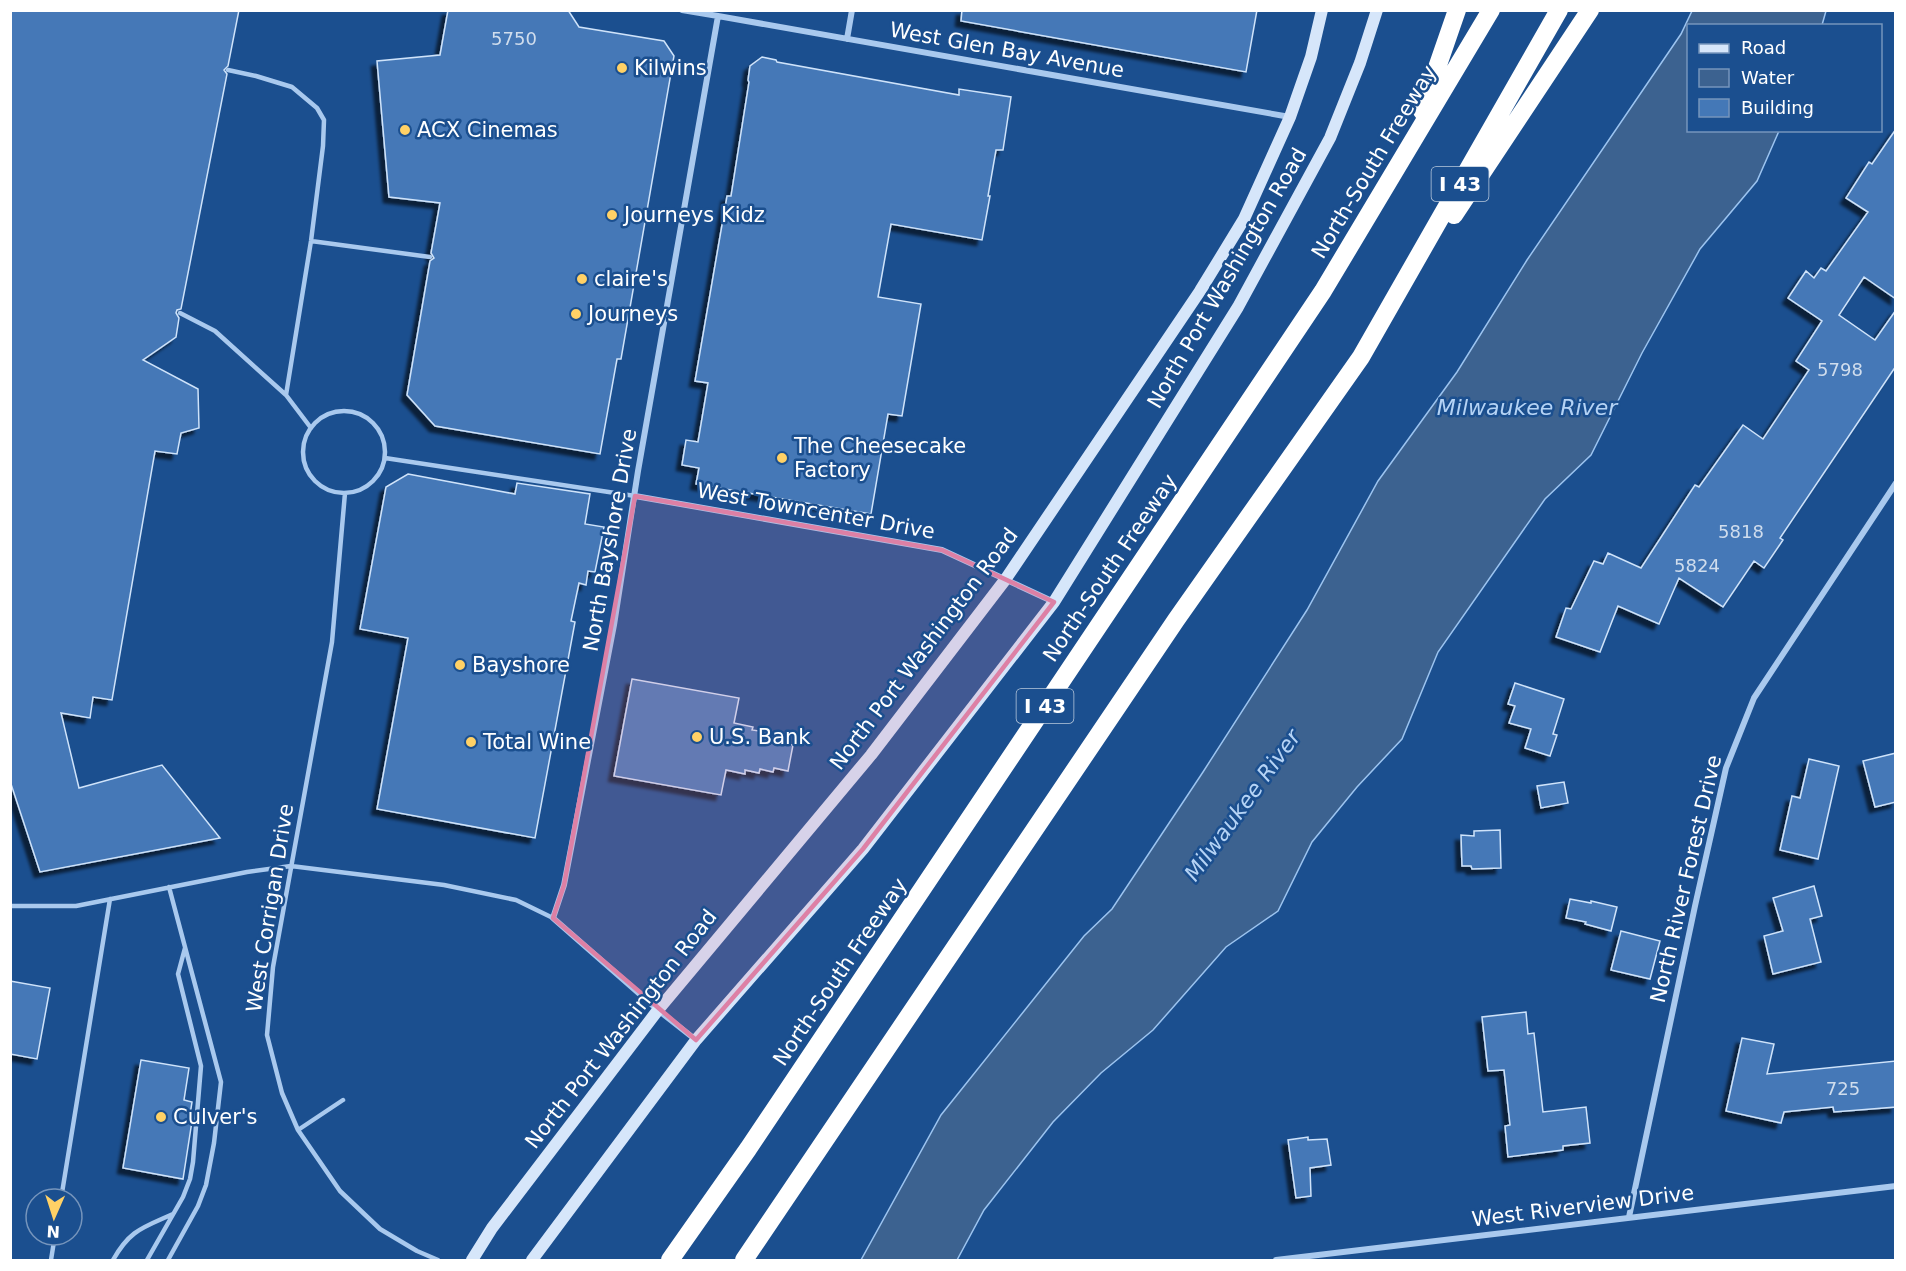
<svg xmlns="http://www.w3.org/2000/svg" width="1906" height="1271" font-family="'DejaVu Sans',sans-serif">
  <defs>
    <filter id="shadow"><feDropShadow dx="-5.5" dy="5.5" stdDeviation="1.5" flood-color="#0009"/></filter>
  </defs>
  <rect width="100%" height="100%" fill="#1b4f8f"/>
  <path fill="#3c6290" stroke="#9cc4f0" stroke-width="1.5" d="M1692,11H1826L1822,25L1688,26V130L1779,131L1757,181L1700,249L1642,353L1591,455L1545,499L1438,652L1402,739L1357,787L1312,842L1278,911L1226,947L1153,1030L1101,1073L1053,1122L984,1210L957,1260H861L941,1115L1084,936L1112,909L1203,772L1307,610L1378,481L1457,372L1527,260L1681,34Z"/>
  <path fill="#4478b7" stroke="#cfe3fa" stroke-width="1.5" filter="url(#shadow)" d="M10,10H239L228,66L224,70L227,74L181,309L177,310L176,313L179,318L176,337L143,360L198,389L199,428L181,433L177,454L155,451L112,700L93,697L90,718L61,713L79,788L162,765L220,838L40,872L10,781Z
    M448,10H568L579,27L664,41L674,56L621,359H617L600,454L435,426L407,395L430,261L434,258L431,253L440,203L389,197L377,61L440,55Z
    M962,10H1257L1246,72L961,21Z
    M762,57L776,60L777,62L959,95V89L1011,97L1003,150H996L988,196H990L982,240L891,224L878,297L921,304L902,416L888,414L871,514L696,484L699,468L682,465L686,440L698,442L708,383L695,381L727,196H731L749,82L748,80L750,66Z
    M1896,129V299L1864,277L1839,315L1875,340L1896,310V366L1780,538L1783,540L1764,568L1754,561L1723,607L1679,578L1659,624L1618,606L1600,652L1556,637L1566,608L1571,609L1594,561L1603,564L1608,553L1641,568L1695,485L1699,487L1743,425L1763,439L1809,370L1796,361L1822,321L1788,298L1806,271L1814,278L1821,268L1826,271L1868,212L1846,198L1869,162L1872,164Z
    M408,474L515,494L517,483L590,494L585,524L604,527L595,572L588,571L586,585L579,583L571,621L575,622L535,838L377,809L408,638L360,629L386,487Z
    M632,679L739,698L734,723L753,727L752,730L766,732L765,736L779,739L778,742L793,745L788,771L774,768L773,772L760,769L759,773L745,770V774L726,770L721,795L614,776Z
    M1515,683L1564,699L1553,734L1557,735L1550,756L1525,748L1531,729L1509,723L1515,706L1508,704Z
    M1896,753V802L1875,807L1863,761Z
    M1809,759L1839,766L1818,859L1780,850L1792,796L1800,798Z
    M1564,782L1568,803L1541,808L1537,786Z
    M1500,830L1501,868L1472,869L1471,866H1462L1461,835L1474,836V831Z
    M1814,886L1822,916L1810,919L1821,962L1773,974L1764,936L1783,931L1773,898Z
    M1570,899L1591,903V901L1617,907L1611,931L1585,924L1586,922L1566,918Z
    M1621,931L1660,941L1650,979L1611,970Z
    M10,981L50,988L37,1059L10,1054Z
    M1526,1012L1528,1034L1534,1033L1543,1112L1586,1107L1590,1143L1563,1146V1150L1508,1157L1505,1126L1510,1125L1504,1070L1488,1071L1482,1017Z
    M1742,1038L1774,1044L1767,1074L1896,1061V1107L1834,1112L1833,1107L1784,1112L1781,1123L1726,1111Z
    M141,1060L189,1068L184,1100L192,1102L189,1121H192L183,1179L123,1168Z
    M1308,1137V1140L1327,1139L1331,1165L1310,1168L1311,1196L1296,1198L1288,1140Z"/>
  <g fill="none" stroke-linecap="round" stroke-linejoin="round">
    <path stroke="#a9c9ee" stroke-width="4.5" d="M228,70L256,76L292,87L317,108L324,120L323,146L311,241L286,395
      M311,241L430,257
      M180,313L215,331L286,395L311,428
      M303 452a41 41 0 1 1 82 0a41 41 0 1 1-82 0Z
      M385,458L635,496
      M345,493L332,642L273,967L267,1035L282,1093L298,1130L340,1191L380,1229L417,1251L438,1260
      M10,906H76L247,872L291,866L444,885L516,900L553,918
      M298,1130L343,1100
      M61,1199L110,899
      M51,1260L55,1235
      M113,1260C130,1230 142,1228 173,1214
      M147,1260L183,1197L190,1179L193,1162L201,1066L178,974L185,948
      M168,1260L198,1206L206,1185L214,1143L221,1082L169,887"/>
    <path stroke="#a9c9ee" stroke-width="6" d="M682,10L718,16L638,471L614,625L564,885L553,918L658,1010L696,1040
      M718,16L1290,117
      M847,39L852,10
      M635,496L942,550L1054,602
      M1629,1217L1695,906L1726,768L1754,698L1896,483
      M1276,1260L1896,1186"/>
    <path stroke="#d6e6fa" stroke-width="12" d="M472,1260L492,1228L658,1010L871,755L1005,580L1200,291L1244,219L1290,117L1311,57L1322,10
      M532,1260L696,1040L863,849L1054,602L1238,307L1330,138L1360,63L1377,10"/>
    <path stroke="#fff" stroke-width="18" d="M1422,111L1457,10
      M1454,215L1590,10
      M670,1260L748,1149L1323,291L1491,10
      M744,1260L1176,620L1361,357L1559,10"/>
  </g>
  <path fill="#dd80a5" fill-opacity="0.2" stroke="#dd80a5" stroke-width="4.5" stroke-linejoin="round" d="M635,496L942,550L1054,602L863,849L696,1040L553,918L564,885Z"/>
  <g fill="#ffd166" stroke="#1b4f8f" stroke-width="2">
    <circle cx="622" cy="68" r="6"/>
    <circle cx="405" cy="130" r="6"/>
    <circle cx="612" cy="215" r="6"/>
    <circle cx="582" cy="279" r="6"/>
    <circle cx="576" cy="314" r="6"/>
    <circle cx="782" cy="458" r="6"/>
    <circle cx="460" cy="665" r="6"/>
    <circle cx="697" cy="737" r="6"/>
    <circle cx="471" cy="742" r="6"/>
    <circle cx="161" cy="1117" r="6"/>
  </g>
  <g text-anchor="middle" stroke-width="5" stroke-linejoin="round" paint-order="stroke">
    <g font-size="18" fill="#d0dded">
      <text x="514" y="45">5750</text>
      <text x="1840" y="376">5798</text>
      <text x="1741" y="538">5818</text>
      <text x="1697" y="572">5824</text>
      <text x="1843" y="1095">725</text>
    </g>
    <g fill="#1b4f8f" stroke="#bbcadd" stroke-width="1.5">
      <rect x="1431.5" y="167" width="57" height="34" rx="4.5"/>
      <rect x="1016.5" y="689" width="57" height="34" rx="4.5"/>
    </g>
    <g font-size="20" font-weight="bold" fill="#fff">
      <text x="1460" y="191">I 43</text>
      <text x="1045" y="713">I 43</text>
    </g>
    <g font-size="21" fill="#fff" stroke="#1b4f8f">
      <text transform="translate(1007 50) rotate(10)" y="7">West Glen Bay Avenue</text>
      <text transform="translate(1374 162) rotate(-59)" y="7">North-South Freeway</text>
      <text transform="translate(1227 278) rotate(-60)" y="7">North Port Washington Road</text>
      <text transform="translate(816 511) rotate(10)" y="7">West Towncenter Drive</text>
      <text transform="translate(610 540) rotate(-80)" y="7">North Bayshore Drive</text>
      <text transform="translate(1110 568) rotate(-56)" y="7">North-South Freeway</text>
      <text transform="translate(924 649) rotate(-53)" y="7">North Port Washington Road</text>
      <text transform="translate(1686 879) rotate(-77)" y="7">North River Forest Drive</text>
      <text transform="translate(270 908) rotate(-81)" y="7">West Corrigan Drive</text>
      <text transform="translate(840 972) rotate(-56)" y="7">North-South Freeway</text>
      <text transform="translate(621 1029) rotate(-52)" y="7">North Port Washington Road</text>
      <text transform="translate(1583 1206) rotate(-7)" y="7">West Riverview Drive</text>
    </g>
    <g font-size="21" fill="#fff" stroke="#1b4f8f" text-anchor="start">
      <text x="634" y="75">Kilwins</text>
      <text x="417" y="137">ACX Cinemas</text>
      <text x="624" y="222">Journeys Kidz</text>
      <text x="594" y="286">claire's</text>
      <text x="588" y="321">Journeys</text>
      <text x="794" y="453">The Cheesecake<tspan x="794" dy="24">Factory</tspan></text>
      <text x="472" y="672">Bayshore</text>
      <text x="709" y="744">U.S. Bank</text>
      <text x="483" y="749">Total Wine</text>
      <text x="173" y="1124">Culver's</text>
    </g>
    <g font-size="22" font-style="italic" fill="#b5d3f5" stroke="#1b4f8f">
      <text x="1527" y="415">Milwaukee River</text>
      <text transform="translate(1242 805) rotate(-54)" y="8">Milwaukee River</text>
    </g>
  </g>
  <rect width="1906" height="1271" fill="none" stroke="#ffffff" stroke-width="24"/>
  <rect x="1687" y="24" width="195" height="108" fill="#1b4f8f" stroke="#7695bc" stroke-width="1.5"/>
  <rect x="1699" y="44" width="30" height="9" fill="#d6e6fa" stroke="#7695bc" stroke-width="1.5"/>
  <text x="1741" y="54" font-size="18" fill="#ffffff">Road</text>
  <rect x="1699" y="69" width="30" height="18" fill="#3c6290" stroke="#7695bc" stroke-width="1.5"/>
  <text x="1741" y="84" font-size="18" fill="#ffffff">Water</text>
  <rect x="1699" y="99" width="30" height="18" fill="#4478b7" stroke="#7695bc" stroke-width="1.5"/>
  <text x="1741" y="114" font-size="18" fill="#ffffff">Building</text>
  <g transform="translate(54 1217) rotate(183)"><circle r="28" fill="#1b4f8f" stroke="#7695bc" stroke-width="1.5"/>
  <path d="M0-4.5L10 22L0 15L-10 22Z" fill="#ffd166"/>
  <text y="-9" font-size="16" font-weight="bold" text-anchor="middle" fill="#ffffff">N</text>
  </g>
</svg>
